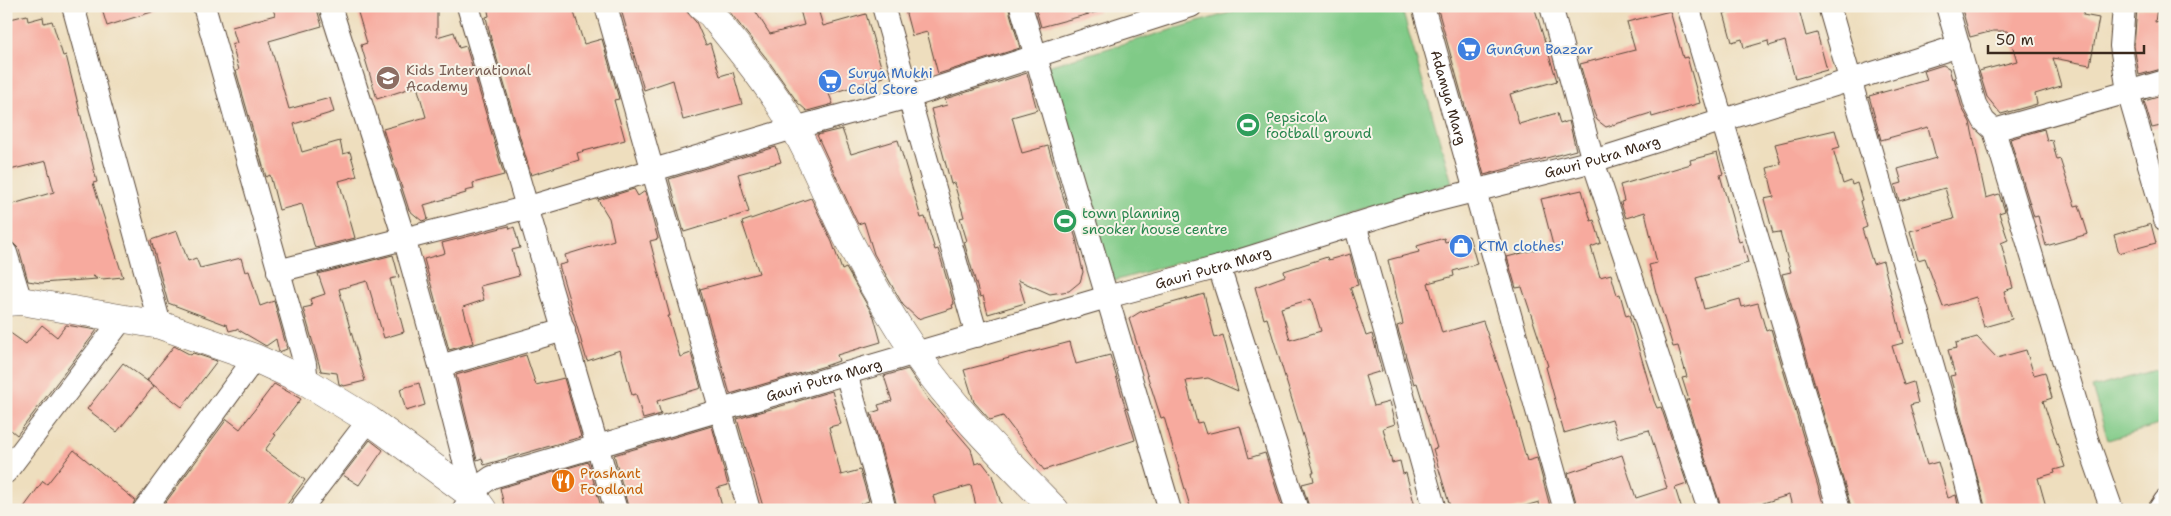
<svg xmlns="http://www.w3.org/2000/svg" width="2171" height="516" font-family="'Shantell Sans',sans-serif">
  <rect width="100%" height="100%" fill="#f7f3e8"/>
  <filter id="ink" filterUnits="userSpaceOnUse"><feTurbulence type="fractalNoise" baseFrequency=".02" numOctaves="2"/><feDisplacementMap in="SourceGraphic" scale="10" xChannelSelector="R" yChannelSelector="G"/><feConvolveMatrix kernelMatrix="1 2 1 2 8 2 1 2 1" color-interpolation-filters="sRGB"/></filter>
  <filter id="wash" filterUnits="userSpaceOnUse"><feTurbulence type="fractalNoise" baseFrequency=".0096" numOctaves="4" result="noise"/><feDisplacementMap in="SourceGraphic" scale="20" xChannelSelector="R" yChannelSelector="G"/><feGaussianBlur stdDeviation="1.12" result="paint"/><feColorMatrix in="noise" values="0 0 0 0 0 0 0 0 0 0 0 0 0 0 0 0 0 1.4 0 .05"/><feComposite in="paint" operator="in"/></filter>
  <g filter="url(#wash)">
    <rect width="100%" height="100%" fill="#eedebe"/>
    <path fill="#80ca87" stroke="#5e7a52" d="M1253,6H1401L1452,183L1107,283L1044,67Z
      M2165,367V423L2108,440L2092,388Z"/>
    <g id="blocks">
      <path fill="#f7aa9e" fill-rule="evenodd" d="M101,6H157L158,10L107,26Z
        M272,6H316L322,26L269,41L289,109L330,98L334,112L294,124L302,152L340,141L343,154L350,152L357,176L339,181L355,238L315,248L302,204L279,210L270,175L266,177L236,71L239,70L232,45L237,43L232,27L275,15Z
        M356,6H437V37L454,32L459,48L466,46L504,175L473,183L474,189L465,191L466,193L424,205L428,219L422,221L409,210L383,129L426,117L417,86L377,99L361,45L367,43Z
        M487,6H572L584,44L602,39L619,99L614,100L625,140L577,153L579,160L531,175L491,39L486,17L489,16Z
        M620,6H686L687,12L696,22L706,45L710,43L720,76L733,72L742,104L683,120L673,80L644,90Z
        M725,6H752L770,34L804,25L799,6H817L823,26L866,14L884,77L829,94L833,104L807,111L798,103L767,59Z
        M904,6H1008L1020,48L938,74L927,32L912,36Z
        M1035,6H1099L1100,11L1041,27Z
        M1437,6H1534L1557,81L1510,94L1519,124L1557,113L1560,124L1569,121L1576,150L1484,175Z
        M1733,6H1798L1806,36L1817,33L1827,70L1795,79L1785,41L1769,46L1768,41L1744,48L1742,39L1732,42L1724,13L1735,11Z
        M1961,6H2085L2083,15L2099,18L2090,65L2053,58L2061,86L2035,94L2037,104L2001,114L1987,97L1979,71L2017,61L2008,31H1993L1970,37Z
        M2137,8L2157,9L2155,22L2165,20V68L2139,75L2134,46Z
        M1670,11L1683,58L1687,57L1700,103L1652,117L1651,113L1606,127L1597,120L1594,113L1580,64L1635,50L1627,22Z
        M27,15L28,21L43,17L44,23L52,21L63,56L66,55L97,182L93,183L123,277L102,279L93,276L97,279L41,283L28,281L19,249L12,242L6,206L54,192L46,161L6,171V20Z
        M1943,65L1949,68L1952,79L1954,78L1962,108L1970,122L1986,198L1999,194L2005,211L1999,213L2008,240L2001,243L2013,288L2004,291L2012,319L1984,327L1976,297L1943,307L1925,258L1918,260L1910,231L1954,219L1945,188L1899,201L1895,185L1902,183L1898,169L1936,158L1928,127L1881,140L1869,96L1927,80L1924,71Z
        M1027,73L1037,110L1012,117L1022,153L1048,146L1076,239L1083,272L1080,282L1069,291L1050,294L1018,280L1025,303L988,314L983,296L980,297L964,242L967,241L960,218L964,217L954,183L951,184L931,109L947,105L945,99Z
        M2165,95V125L2152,128L2144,101Z
        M842,129L851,154L898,140L921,218L925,217L935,250L938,249L954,304L952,305L953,308L918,319L903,305L874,254L864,222L858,224L854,216L817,135Z
        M2044,129L2047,141L2052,140L2057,160L2060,159L2075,206L2079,205L2088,234L2046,246L2038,216L2034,217L2010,139Z
        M1835,130L1840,147L1833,149L1843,184L1851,181L1852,185L1857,183L1862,200L1860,201L1867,227L1862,229L1873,264L1883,261L1903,343L1892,346L1904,385L1913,382L1918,403L1910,405L1927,465L1938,462L1948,498L1956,495L1959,510H1852L1782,274L1791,272L1780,232L1773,233L1764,199L1774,197L1767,168L1781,164L1775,144Z
        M776,147L781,162L738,174L749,212L684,232L669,179Z
        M1717,153L1723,174L1720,175L1739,242L1742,241L1748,263L1696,278L1704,309L1740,299L1742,307L1758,303L1766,331L1771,329L1825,510H1793L1789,495L1741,510H1722L1686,400H1689L1682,378L1687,377L1678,346L1673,347L1656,292L1649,265L1657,263L1645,212L1626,218L1622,207L1621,202L1624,201L1620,185L1691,164L1690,160Z
        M634,189L638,196L645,191L658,239L650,241L670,316H668L680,357L691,353L701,388L657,401L661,414L643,419L636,394L632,395L620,350L587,361L559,265L567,263L565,255L614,240L609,218L598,200Z
        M1582,190L1591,221L1594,220L1601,243L1591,247L1600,277L1611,274L1617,295L1620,294L1626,316L1629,315L1654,401L1657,408L1661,407L1687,484L1675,488L1682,510H1578L1568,473L1622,455L1636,498L1667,488L1649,430L1618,438L1612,419L1564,433L1546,367L1548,366L1522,287L1516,288L1507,257L1553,245L1541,199Z
        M811,198L832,242L842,270L846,268L874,317L881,342L837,355L839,361L825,366L730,394L700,289L759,273L742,222Z
        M2151,224L2156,243L2119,253L2114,235Z
        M509,226L510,229L514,227L520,248L512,250L519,276L480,286L484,300L463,307L473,343L449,350L424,259L445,253L442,243Z
        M177,231L188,261L196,258L200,268L241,258L245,272L249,271L260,306L274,301L287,349L279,352L276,339L266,346L237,329L229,331L227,325L168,303L151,240Z
        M1469,236L1477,264L1453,271L1454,276L1428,283L1442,333L1483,321L1511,404L1527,461L1537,458L1551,510H1540L1539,502L1511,510H1451L1433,449L1437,448L1417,383L1414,384L1397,326L1403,324L1388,260L1419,252L1417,246L1444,238L1445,242Z
        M1350,254L1358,285L1350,287L1366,336L1372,334L1382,371L1365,376L1374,406L1389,402L1395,424L1383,428L1392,463L1400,461L1403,474L1406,473L1416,510H1310L1302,484L1314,481L1312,472H1314L1267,318L1264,319L1255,287L1285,276L1284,271L1327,257L1328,260ZM1311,299L1321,331L1290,340L1281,308Z
        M393,255L399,277L390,279L404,332L384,338L367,281L339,289L365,381L344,386L339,384L337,373L321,371L303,308L312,306L310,299L325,294L318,274Z
        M1204,294L1215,338L1223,335L1238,391L1208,378L1186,381L1197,423L1202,422L1206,434L1240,426L1249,458L1265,453L1283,510H1191L1164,417L1161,418L1129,319L1140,312Z
        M42,325L57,337L66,325L97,330L17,435L6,426V330L26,344Z
        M1977,337L1997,358L2026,350L2034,375L2045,372L2052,398L2043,401L2065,467L2054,470L2055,473L2038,478L2047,510H1986L1950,376L1955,375L1948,350L1957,348L1956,343Z
        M1070,342L1076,364L1110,355L1135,440L1044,470L1003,416L990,420L974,402L964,370Z
        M174,346L191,355L193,353L217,361L182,407L147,380Z
        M526,355L536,385L564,378L581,437L484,465L482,458L477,460L456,375Z
        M123,363L154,386L117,432L87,409Z
        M908,369L928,399L971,449L975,464L982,462L992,475L1003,510H977L971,485L933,496L937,510H898L871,413L880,410L878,405L892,401L884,376Z
        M419,383L425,405L406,411L400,389Z
        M274,384L301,399L274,434L276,435L265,450L305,480L283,510H160L227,419L240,429Z
        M832,391L841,424L829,427L841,475L860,470L869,501L860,504L862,510H764L737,419Z
        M712,426L728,485L717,488L723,510H629L614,455Z
        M370,440L383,450L359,485L343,475Z
        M74,450L135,500L131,510H22L43,481L47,484Z
        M588,462L602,510H505L500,488Z"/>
    </g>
  </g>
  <g filter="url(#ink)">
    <use href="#blocks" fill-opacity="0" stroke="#564536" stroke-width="1"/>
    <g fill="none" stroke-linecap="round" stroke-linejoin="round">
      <g stroke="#564536" stroke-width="24">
        <g id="street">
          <path d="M73,6L160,325"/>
          <path d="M204,6L305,364L307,382"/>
          <path d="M330,6L404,238L440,366L473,496"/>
          <path d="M468,6L616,510"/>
          <path d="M606,6L749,510"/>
          <path d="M883,6L977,336"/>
          <path d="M1021,6L1170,510"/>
          <path id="s1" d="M1423,6L1565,510"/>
          <path d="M1551,6L1593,161L1709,510"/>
          <path d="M1688,6L1839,510"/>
          <path d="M1829,6L1961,463L1973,510"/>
          <path d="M1947,6L1975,104L1984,121L1994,130L2087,439L2112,510"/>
          <path d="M2165,81L2128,92L2165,220"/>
          <path d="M1994,130L2128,92L2121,46L2124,6"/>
          <path d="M1355,224L1435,510"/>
          <path d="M6,253L21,301"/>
          <path d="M1219,267L1297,510"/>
          <path d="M278,271L529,207L794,128L909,97L1191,6"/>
          <path d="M440,366L564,330"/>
          <path d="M846,373L885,510"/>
          <path d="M6,472L123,318"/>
          <path d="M144,510L255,358"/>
          <path d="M300,510L369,420"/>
          <path id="s2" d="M463,510L482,484L492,477L1107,297L1219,267L1410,207L1593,161L1959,46"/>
          <path d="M2159,510L2165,501"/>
        </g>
      </g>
      <g stroke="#564536" stroke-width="29">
        <path id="secondary" d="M701,6L711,14C740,50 770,86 794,127C811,157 825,191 840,223C862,267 888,313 916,354C956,411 1006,460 1055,510
          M6,302L21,301L160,325L255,358L307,382L369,420L473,496L483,510"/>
      </g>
      <use href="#street" stroke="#fff" stroke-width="22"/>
      <use href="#secondary" stroke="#fff" stroke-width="28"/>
    </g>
  </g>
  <defs>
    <g id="supermarket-disc" transform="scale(1.25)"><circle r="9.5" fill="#3f7fe0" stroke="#f7f3e8"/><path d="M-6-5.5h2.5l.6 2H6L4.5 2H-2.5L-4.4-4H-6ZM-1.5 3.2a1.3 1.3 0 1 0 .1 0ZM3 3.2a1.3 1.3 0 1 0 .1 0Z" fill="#fff"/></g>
    <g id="school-disc" transform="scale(1.25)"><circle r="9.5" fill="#8d6e63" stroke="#f7f3e8"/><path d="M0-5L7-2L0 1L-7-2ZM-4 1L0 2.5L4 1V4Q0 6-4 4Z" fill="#fff"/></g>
    <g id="stadium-disc" transform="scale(1.25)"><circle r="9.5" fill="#2e9e5b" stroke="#f7f3e8"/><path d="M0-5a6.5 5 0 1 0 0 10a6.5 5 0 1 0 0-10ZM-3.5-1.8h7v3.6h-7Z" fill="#fff"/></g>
    <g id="shop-disc" transform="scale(1.25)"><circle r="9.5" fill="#3f7fe0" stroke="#f7f3e8"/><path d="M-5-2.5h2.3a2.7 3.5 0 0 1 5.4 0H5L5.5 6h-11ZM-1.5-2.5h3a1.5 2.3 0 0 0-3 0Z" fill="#fff"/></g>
    <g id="restaurant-disc" transform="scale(1.25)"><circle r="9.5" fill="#e8710a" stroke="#f7f3e8"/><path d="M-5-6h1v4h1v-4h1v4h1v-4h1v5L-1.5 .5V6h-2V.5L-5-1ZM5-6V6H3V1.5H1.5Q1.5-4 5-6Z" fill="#fff"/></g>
  </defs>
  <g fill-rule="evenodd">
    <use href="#supermarket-disc" x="1469" y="49"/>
    <use href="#school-disc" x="388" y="78"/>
    <use href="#supermarket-disc" x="830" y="81"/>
    <use href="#stadium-disc" x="1248" y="125"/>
    <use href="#stadium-disc" x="1065" y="221"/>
    <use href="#shop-disc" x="1461" y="246"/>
    <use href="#restaurant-disc" x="563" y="481"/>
  </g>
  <g text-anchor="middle" stroke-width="4" stroke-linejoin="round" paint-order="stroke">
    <g font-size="14" fill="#366cbe" stroke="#f7f3e8" text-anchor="start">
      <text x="1486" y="54">GunGun Bazzar</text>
      <text x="848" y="78">Surya Mukhi<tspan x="848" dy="16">Cold Store</tspan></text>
      <text x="1478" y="251">KTM clothes'</text>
    </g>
    <g font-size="14" fill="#785e54" stroke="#f7f3e8" text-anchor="start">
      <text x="406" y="75">Kids International<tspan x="406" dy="16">Academy</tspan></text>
    </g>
    <g font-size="14" fill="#3b2a1e" stroke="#f7f3e8">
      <text dy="5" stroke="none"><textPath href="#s1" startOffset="95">Adamya Marg</textPath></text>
      <text dy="5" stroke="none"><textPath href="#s2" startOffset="1200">Gauri Putra Marg</textPath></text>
      <text dy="5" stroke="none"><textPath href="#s2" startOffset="795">Gauri Putra Marg</textPath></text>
      <text dy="5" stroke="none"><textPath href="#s2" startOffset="390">Gauri Putra Marg</textPath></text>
    </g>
    <g font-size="14" fill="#27864d" stroke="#f7f3e8" text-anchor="start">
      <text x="1266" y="122">Pepsicola<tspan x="1266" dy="16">football ground</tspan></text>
      <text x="1082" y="218">town planning<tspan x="1082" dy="16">snooker house centre</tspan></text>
    </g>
    <g font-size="14" fill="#c56008" stroke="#f7f3e8" text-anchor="start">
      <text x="580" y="478">Prashant<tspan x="580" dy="16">Foodland</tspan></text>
    </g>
  </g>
  <rect width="2171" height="516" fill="none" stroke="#f7f3e8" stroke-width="25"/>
  <path d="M1988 45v8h156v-8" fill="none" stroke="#3b2a1e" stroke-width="2.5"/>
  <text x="1996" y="45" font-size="15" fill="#3b2a1e" stroke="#f7f3e8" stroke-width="4" paint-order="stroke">50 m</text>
</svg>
